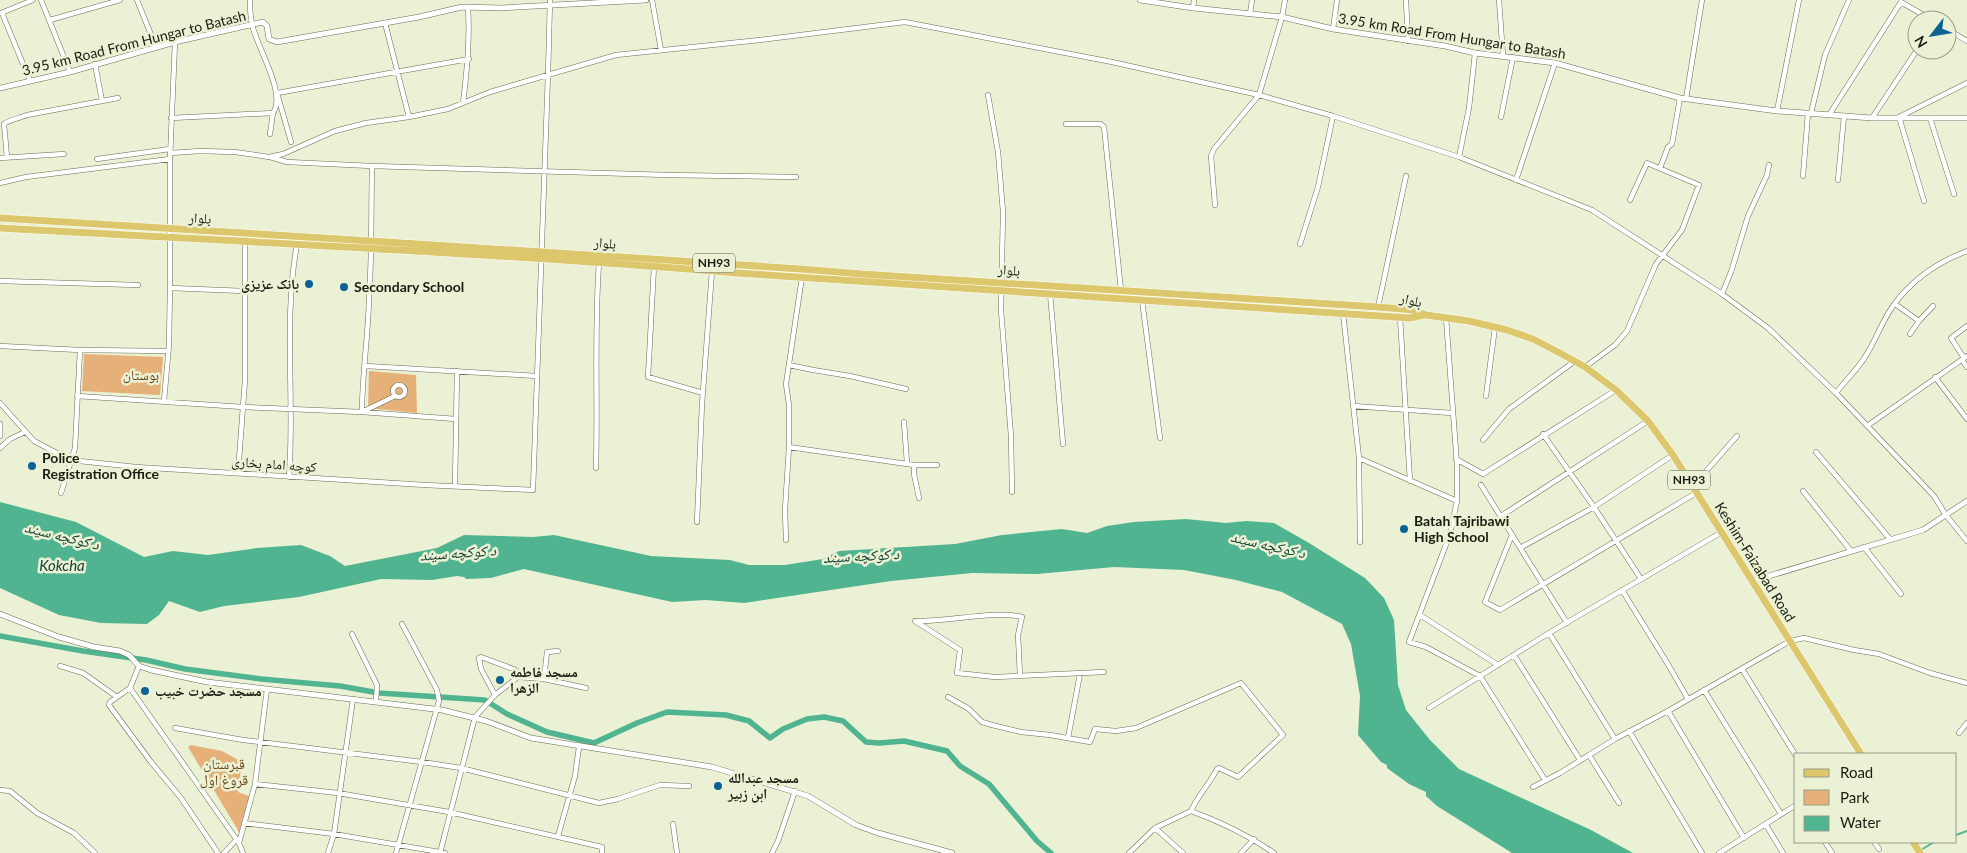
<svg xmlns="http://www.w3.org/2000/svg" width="1967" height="853" font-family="Lato,'Noto Naskh Arabic',sans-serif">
  <rect width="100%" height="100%" fill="#ebf1d4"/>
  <path fill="#e6b178" d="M84,354L163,357L160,395L82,391Z
    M369,371L416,375L417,413L368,408Z
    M191,745L222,751L242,762L239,785L240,786L238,792L249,796L239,832L188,747Z"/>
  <path fill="#51b490" d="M0,502L76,522L144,557L173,551L208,555L257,548L301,545L330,556L345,566L437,548L464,535L533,537L554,535L651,556L730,560L749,565H785L823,559L839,551L955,544L1002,535L1062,529L1087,533L1107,526L1134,522L1186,519L1226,523L1246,521L1274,523L1309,543L1365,578L1384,598L1394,620L1398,685L1406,710L1430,740L1459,769L1591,830L1633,853H1512L1437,806L1426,796V792L1409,784L1387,768V765L1381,762L1358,735L1360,696L1351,644L1342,624L1282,592L1236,580L1184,570L1114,567L1037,574L972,573L891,581L744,603L706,600L672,602L524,569L491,578L466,579L464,577L457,576L432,580L381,579L299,597L224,606L200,612L169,601L159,615L147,624L101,623L59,615L0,588Z"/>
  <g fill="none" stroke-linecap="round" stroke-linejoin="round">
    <path stroke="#51b490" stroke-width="2" d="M1956,835L1967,831
      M1921,850L1934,842"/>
    <path stroke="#51b490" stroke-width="5.5" d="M0,636L83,651L146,660L185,669L261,679L340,686L379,693L485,700L507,714L547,732L594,743L637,723L667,712L726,715L749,721L770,738L783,729L807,719L824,717L843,721L866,742L879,743L904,741L947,751L960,766L989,784L1037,841L1051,853"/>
    <g stroke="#676d53" stroke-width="5.5">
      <path id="minor" d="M41,0L70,72
        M137,0L156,47
        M652,0L661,50
        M1406,0L1408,41
        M1499,0L1503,56
        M1193,8L1194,0
        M1,13L33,0
        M2,13L30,81
        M1250,14L1252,0
        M50,20L120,0
        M385,23L409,117
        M1333,29L1337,0
        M1947,29L1967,41
        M175,42L170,159V288L244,291
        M95,64L102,101
        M988,95L998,152L1003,212L1001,310L1011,436L1012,492
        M1686,99L1702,0
        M463,103C467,70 470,40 468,7
        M1777,111L1799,0
        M1811,113L1825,55L1849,0
        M1829,115L1901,2L1932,20
        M1501,117L1513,57
        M171,118L273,113C287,93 256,46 252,24C250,16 250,8 250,0
        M1872,118L1917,50
        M1930,118L1954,194
        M1066,124H1101L1104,127L1121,290
        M270,134L273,113
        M291,142L277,93L469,59
        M170,153L200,151L235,152L269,157L283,154L335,131L366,123L409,117L448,109L490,92L616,55L760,40L905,22L1112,62L1259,95L1333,116L1459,157L1592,210L1722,294L1768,328L1836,393L1934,496L1945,514L1967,541
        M7,157L4,124C8,120 20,118 27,115L118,98
        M270,157L287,162L372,166L668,175L796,177
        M1459,157L1469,108L1475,53
        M0,158L64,154
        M97,159L170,149
        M372,166C371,211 372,256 369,300C368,338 362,375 362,412L395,396
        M1660,168L1668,147L1672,144L1680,98
        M1803,176L1808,113
        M1516,180L1555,63
        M1838,180L1844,116
        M0,183L26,177L170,159
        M1924,201L1899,117L1967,83
        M1215,205L1211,156L1214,149L1259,95L1282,17L1285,0
        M1300,244L1318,187L1333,116
        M654,266L648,377L703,393
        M0,281L138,285
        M1050,293L1063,444
        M1722,294L1731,272L1748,216L1767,175L1769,165
        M1142,300L1160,438
        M1895,304L1919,321
        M1378,307L1406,176
        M1343,313L1359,458L1360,542
        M1400,317L1410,481
        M1446,318L1457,465V501L1450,534L1409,642L1426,647L1480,676L1545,780
        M1910,334L1919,321L1933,306
        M0,346L80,350L168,351
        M1964,358L1951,338L1967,326
        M1962,360L1967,367
        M789,365L813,370L850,376L906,389
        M366,366L537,376
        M1585,367L1615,345L1627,331L1656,264L1682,230L1699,185L1647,163L1630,200
        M1935,377L1967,419
        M393 391a6 6 0 1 1 12 0a6 6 0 1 1-12 0Z
        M1836,393C1845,381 1857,370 1865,357C1876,340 1882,321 1893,306C1912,279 1938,262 1967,251
        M77,396L243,407L362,412L456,419
        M1486,396L1495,327
        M164,401L169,345L170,288
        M0,403L34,441L70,460L136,467L425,485L533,490L548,74L550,0
        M1353,406L1452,413
        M904,422L907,463
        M1867,426L1967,356
        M1543,434L1594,507L1641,579
        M1483,440L1509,409L1575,361
        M789,447L914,465H937
        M0,448L10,439L25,432
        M1816,452L1890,539
        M1359,458L1457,501
        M1456,459L1483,474L1616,390
        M914,465V474L919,498
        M596,468C598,400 594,332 599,263
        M238,473L245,380V240
        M289,477C295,399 283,321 297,244
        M1481,485L1567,623
        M455,486L457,371
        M1692,487L1737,436
        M1803,491L1851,551
        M61,493L75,448L80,350
        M1501,516L1648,421
        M697,522L702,404L712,271
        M1512,535L1485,602L1500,610L1696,493
        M786,540L785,510L789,447V405L786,384L802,277
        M1864,547L1901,594
        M1520,548L1594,507L1673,455
        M1622,590L1669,666L1688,699
        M1420,615L1498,665
        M915,621L960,650L957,673L995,677L1104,672
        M916,621C948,622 994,610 1022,617L1018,635L1020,676
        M1549,633L1615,739
        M352,634L377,685L376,701
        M1514,655L1580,760
        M60,666L83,673L117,697
        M139,666L130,688L110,702L109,705L151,762L181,798L218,853
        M1742,669L1796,756
        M544,679L547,652L558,651
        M130,688L239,843
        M1704,690L1781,814
        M495,695L481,669L479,658L481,657L516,670L518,677
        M948,697L969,709L982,722L992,725L1021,732L1050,735L1090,742L1095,729L1116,731L1136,728L1241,683L1283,735L1238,777L1219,768L1217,769C1209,785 1198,795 1191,811
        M1429,708L1549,633L1722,532
        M1668,711L1744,838
        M175,728L243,740L422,762L461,768L599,803L618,799L660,785L689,786
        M1629,731L1702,853
        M1959,733L1967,723
        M1068,738L1080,674
        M1589,755L1619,803
        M255,784L338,793L449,812L602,847V853
        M1533,787L1560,773L1615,739L1668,711L1790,641L1804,638L1854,650L1879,654L1930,673L1967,683
        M0,790L10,791L37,813L74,833L95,853
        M244,823L334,834L445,853
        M673,824L677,853
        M1766,825L1783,853
        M1155,828L1183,853
        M558,836L575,776L579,747
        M1825,842L1832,853
        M1874,842L1879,849
        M224,853L237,839
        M243,853L239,843L255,784L267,689
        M328,853L334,834L353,699
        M396,853L439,701L437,690L402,624
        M440,853L475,717L495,695L518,677L544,679L586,688
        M772,853L778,841L795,791
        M1129,853L1155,828L1191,811C1221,822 1248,835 1274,853
        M1241,853L1254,839
        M1719,853L1796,805"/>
    </g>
    <g stroke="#676d53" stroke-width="6">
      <path id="tertiary" d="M1140,0L1193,8L1282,17L1333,29L1445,46L1475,53L1555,63L1680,98L1777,111L1872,118H1967
        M0,88L70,72L175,42L263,22L267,26L269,39L277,42L419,17L462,7L501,8L646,0
        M0,424V436
        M1752,581L1923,530L1967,501
        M0,614L59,637L94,647L120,651L129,655L139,666L151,670L207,682L442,710L486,721L531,738L712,767L808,796L856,825L878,833L952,853"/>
    </g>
    <g stroke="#fff" stroke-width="8">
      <path id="primary" d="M0,218C222,233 445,244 667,260C732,265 797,268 862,274L1378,307L1413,310L1426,315L1469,321L1507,330L1533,339L1558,352L1585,367L1616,390L1648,421L1673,455L1861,754
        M0,228C246,242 492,253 737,273L1410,318L1424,315
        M1913,842L1920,853"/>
    </g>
    <use href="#minor" stroke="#fff" stroke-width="4.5"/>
    <use href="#tertiary" stroke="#fff" stroke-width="5"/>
    <use href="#primary" stroke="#ddc76d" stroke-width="7"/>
  </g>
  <g fill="#0b6293" stroke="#ebf1d4" stroke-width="2">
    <circle cx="309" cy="284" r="5"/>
    <circle cx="344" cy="287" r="5"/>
    <circle cx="32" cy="466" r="5"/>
    <circle cx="1404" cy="529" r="5"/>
    <circle cx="500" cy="680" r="5"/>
    <circle cx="145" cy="691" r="5"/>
    <circle cx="718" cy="786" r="5"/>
  </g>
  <g text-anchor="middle" stroke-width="5" stroke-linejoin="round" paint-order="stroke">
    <g fill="#ebf1d4" stroke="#595d4c" stroke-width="1">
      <rect x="693" y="253.5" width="42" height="19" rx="4"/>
      <rect x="1668" y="470.5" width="42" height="19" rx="4"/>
    </g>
    <g font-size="12" font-weight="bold" fill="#1b1d12">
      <text x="714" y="267">NH93</text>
      <text x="1689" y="484">NH93</text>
    </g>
    <g font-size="14" fill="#1b1d12" stroke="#ebf1d4">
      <text transform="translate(1452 36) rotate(9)" y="5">3.95 km Road From Hungar to Batash</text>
      <text transform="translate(134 43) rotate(-14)" y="5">3.95 km Road From Hungar to Batash</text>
      <text transform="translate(200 218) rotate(3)" y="5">بلوار</text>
      <text transform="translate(605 243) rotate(4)" y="5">بلوار</text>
      <text transform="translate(1009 270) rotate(4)" y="5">بلوار</text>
      <text transform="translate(1411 300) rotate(13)" y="5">بلوار</text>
      <text transform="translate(274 464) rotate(4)" y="5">کوچه امام بخاری</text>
      <text transform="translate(1755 562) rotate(58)" y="5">Keshim-Faizabad Road</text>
    </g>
    <g font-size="14" font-weight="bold" fill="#1b1d12" stroke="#ebf1d4" text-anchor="start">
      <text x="299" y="289" text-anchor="end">بانک عزیزی</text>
      <text x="354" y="292">Secondary School</text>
      <text x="42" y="463">Police<tspan x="42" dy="16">Registration Office</tspan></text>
      <text x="1414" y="526">Batah Tajribawi<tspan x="1414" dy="16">High School</tspan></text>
      <text x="510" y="677">مسجد فاطمه<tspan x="510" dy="16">الزهرا</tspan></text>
      <text x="155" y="696">مسجد حضرت خبیب</text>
      <text x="728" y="783">مسجد عبدالله<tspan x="728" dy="16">ابن زبیر</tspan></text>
    </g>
    <g font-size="14" fill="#694110" stroke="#ebf1d4">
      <text x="141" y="380">بوستان</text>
      <text x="224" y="769">قبرستان<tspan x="224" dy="16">قروغ اول</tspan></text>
    </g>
    <g font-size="15" font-style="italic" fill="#164132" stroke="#ebf1d4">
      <text transform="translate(62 536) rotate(14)" y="5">د کوکچه سیند</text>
      <text transform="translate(1268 545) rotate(13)" y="5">د کوکچه سیند</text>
      <text transform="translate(458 553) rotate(-4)" y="5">د کوکچه سیند</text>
      <text transform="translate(861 556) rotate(-3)" y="5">د کوکچه سیند</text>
      <text x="62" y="571">Kokcha</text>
    </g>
  </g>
  <rect x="1794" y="753" width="162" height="90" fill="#ebf1d4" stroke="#989c86"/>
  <rect x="1804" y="769" width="25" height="8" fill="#ddc76d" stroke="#989c86"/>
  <text x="1840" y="778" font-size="15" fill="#1b1d12">Road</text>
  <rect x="1804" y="790" width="25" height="15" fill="#e6b178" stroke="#989c86"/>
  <text x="1840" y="803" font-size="15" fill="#1b1d12">Park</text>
  <rect x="1804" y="816" width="25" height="15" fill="#51b490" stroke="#989c86"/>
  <text x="1840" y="828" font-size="15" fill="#1b1d12">Water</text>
  <g transform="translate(1932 35) rotate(239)"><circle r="24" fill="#ebf1d4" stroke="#989c86"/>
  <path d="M0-4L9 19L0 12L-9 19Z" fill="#0b6293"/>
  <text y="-8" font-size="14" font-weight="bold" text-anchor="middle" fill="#1b1d12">N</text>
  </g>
</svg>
